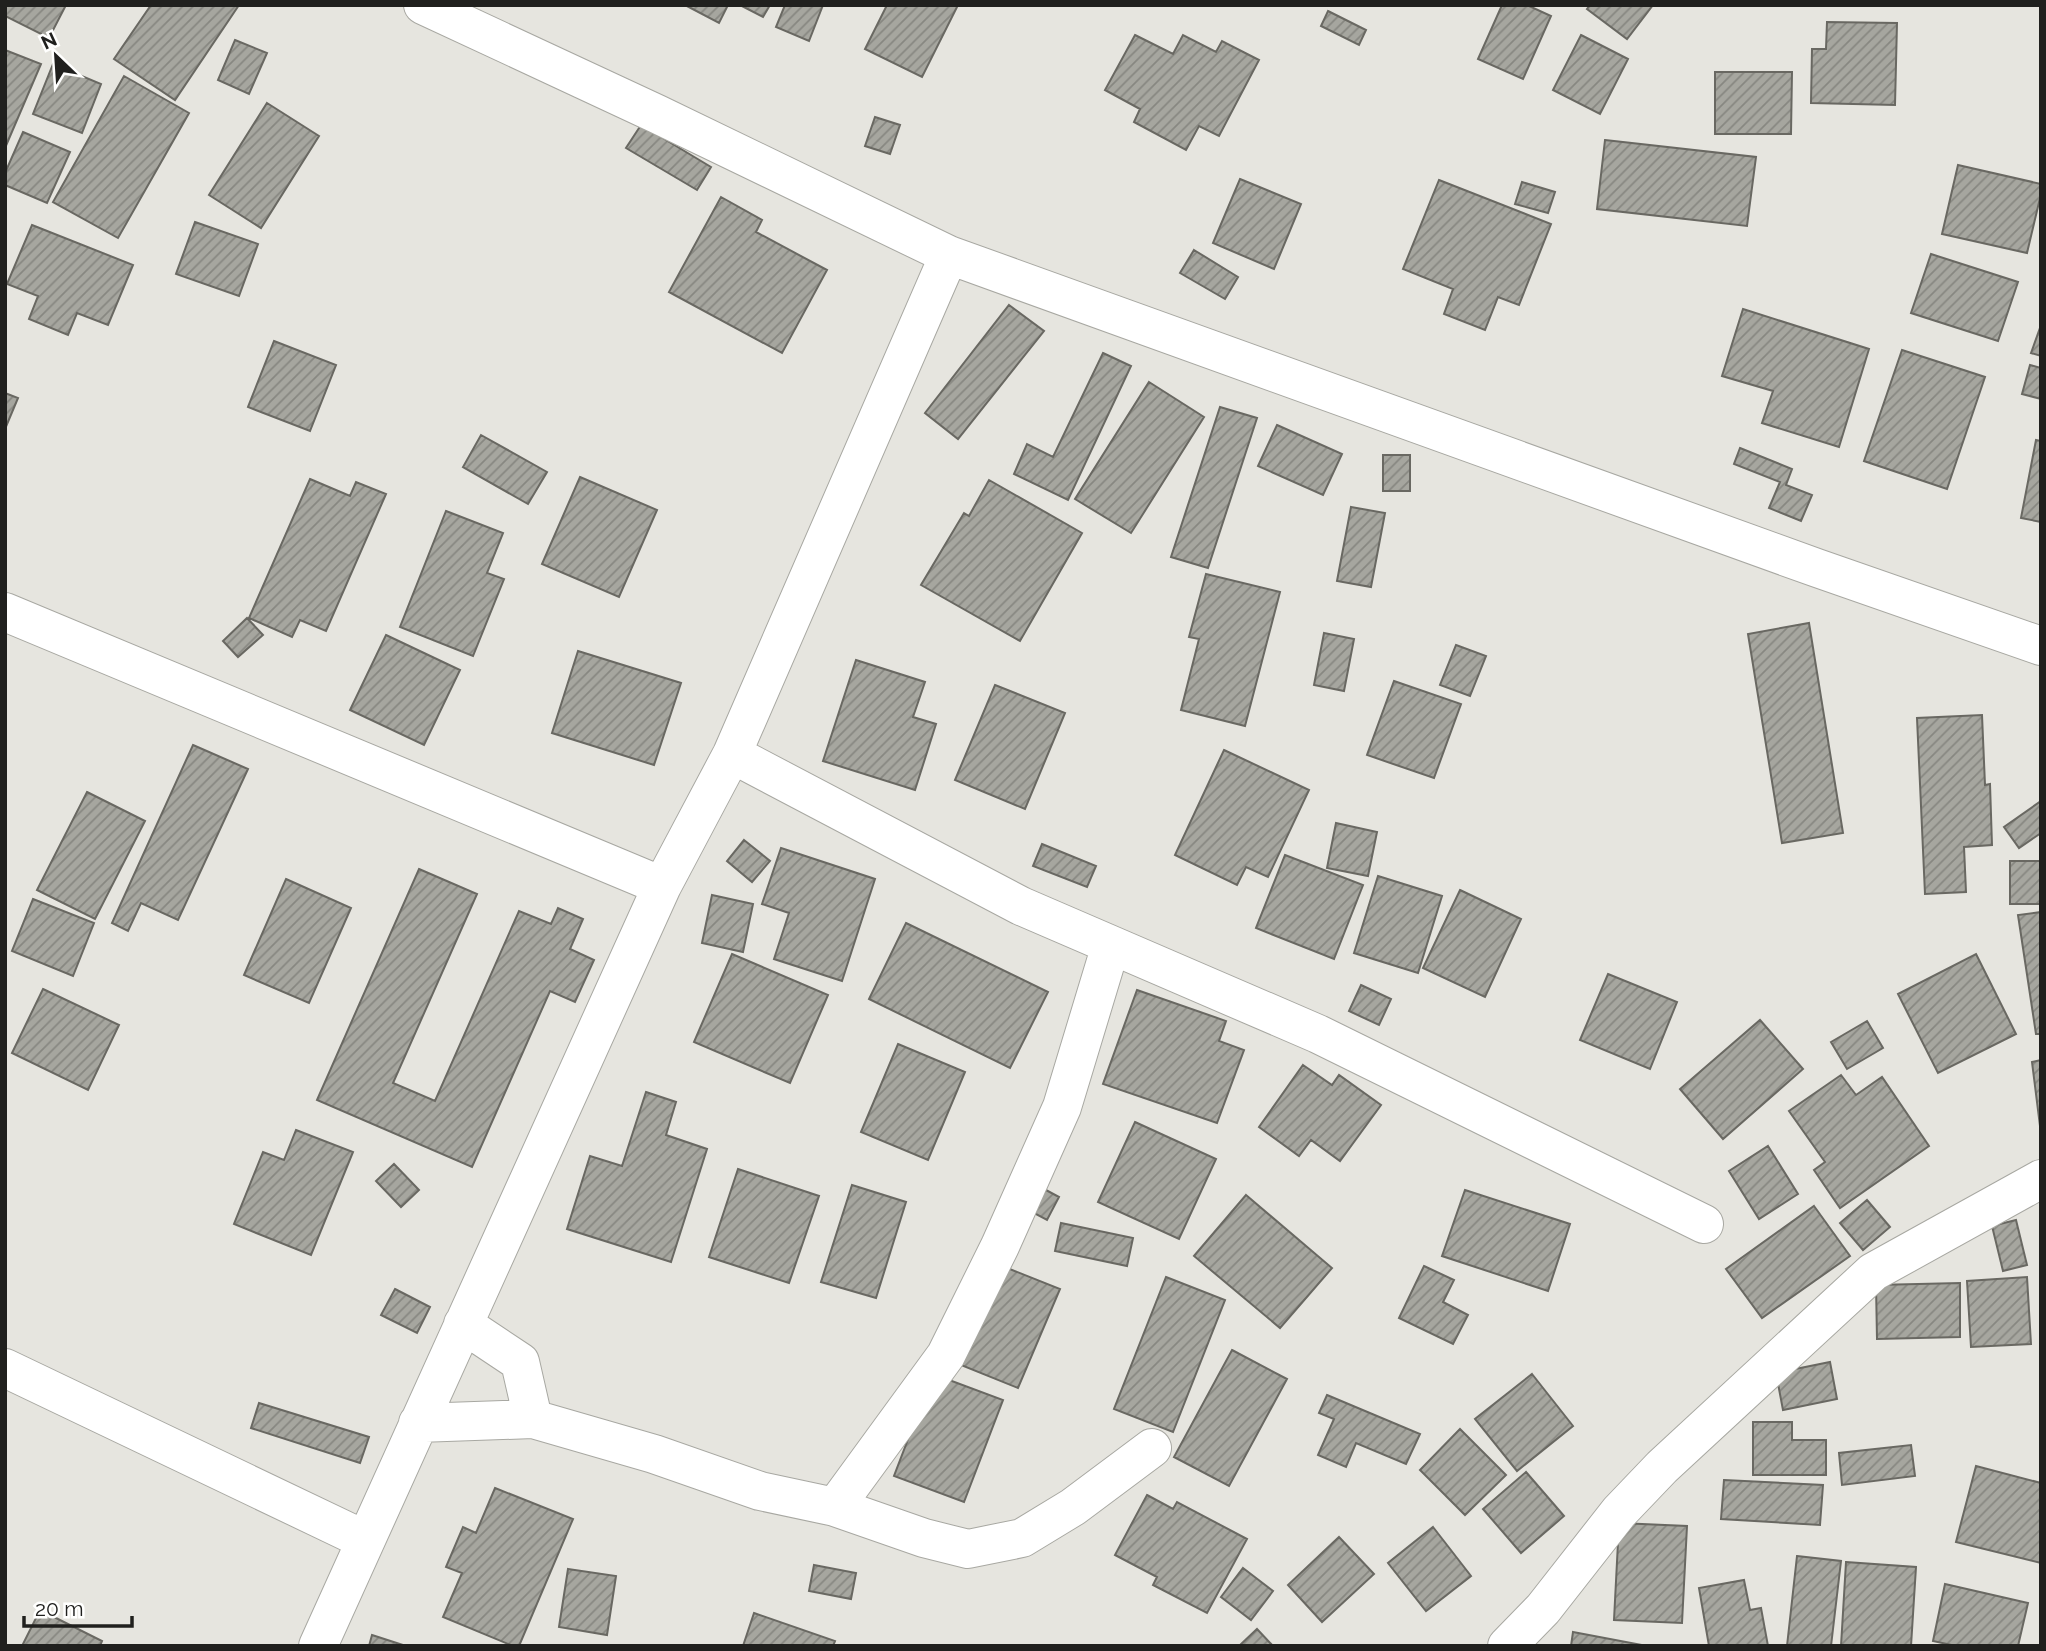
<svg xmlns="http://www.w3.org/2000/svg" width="2046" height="1651" font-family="Raleway,sans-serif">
  <defs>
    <pattern id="building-hatch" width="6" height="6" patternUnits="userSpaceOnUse" patternTransform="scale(1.75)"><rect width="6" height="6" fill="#a6a69f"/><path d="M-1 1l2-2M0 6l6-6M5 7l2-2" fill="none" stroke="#878781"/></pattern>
  </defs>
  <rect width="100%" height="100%" fill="#e6e5df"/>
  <path fill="url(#building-hatch)" stroke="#696862" stroke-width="2" d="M5,5H66L49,38L5,16Z
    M151,5H239L175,100L114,59Z
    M685,5H728L719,23Z
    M740,5H770L763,17Z
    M785,5H823L809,41L776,27Z
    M887,5H958L922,77L865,49Z
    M1502,5H1527L1551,16L1523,79L1478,59Z
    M1590,5H1653L1627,39L1587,9Z
    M1328,11L1366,30L1359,45L1321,26Z
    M1827,22L1897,23L1895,105L1811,103L1812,49H1826Z
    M1135,35L1173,54L1183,35L1216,52L1222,41L1259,60L1219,136L1199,126L1186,150L1134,122L1140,109L1105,90Z
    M1581,35L1628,59L1600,114L1553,90Z
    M235,40L267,53L249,94L218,80Z
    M5,50L41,64L5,148Z
    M53,64L101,84L82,133L33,114Z
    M1715,72H1792L1791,134H1715Z
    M124,76L189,113L118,238L53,202Z
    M267,103L319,136L261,228L209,195Z
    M875,117L900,125L890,154L865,146Z
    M641,125L711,167L697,190L626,148Z
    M23,132L70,152L47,203L5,185V173Z
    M1605,140L1756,157L1747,226L1597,209Z
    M1958,165L2041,184V194L2027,253L1942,234Z
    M1240,179L1301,204L1274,269L1213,243Z
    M1439,180L1551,224L1519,305L1498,297L1485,330L1444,314L1453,289L1403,269Z
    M1522,182L1555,192L1548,213L1515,204Z
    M721,197L762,220L756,232L827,270L782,353L669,292Z
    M195,222L258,244L239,296L176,274Z
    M32,225L133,265L108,325L77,313L68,335L29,319L38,296L7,284Z
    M1194,250L1238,277L1225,299L1180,273Z
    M1931,254L2018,282L1998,341L1911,313Z
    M1009,305L1044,331L958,439L925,413Z
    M1743,309L1869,349L1839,447L1762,423L1773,391L1722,376Z
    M2041,325V356L2031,353Z
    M274,341L336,365L310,431L248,407Z
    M1902,350L1985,377L1947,489L1864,461Z
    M1103,353L1131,366L1068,500L1014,474L1027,444L1053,457Z
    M2030,365L2041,368V399L2022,394Z
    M1149,382L1204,417L1131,533L1075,499Z
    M5,393L18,398L5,429Z
    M1220,407L1257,418L1208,568L1171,557Z
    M1277,425L1342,454L1323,495L1258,466Z
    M481,435L547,472L528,504L463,467Z
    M2036,440L2041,441V522L2021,518Z
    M1740,448L1792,469L1786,485L1812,495L1801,521L1769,508L1780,482L1734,464Z
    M1383,455H1410V491H1383Z
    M580,477L657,510L619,597L542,564Z
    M310,479L350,496L356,482L386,494L326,631L300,620L292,637L249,618Z
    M989,480L1082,533L1020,641L921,585L964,513L969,516Z
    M1351,507L1385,513L1371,587L1337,581Z
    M446,511L503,533L487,573L504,579L473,656L400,627Z
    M1206,574L1280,592L1245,726L1181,710L1199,639L1189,637Z
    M247,618L263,635L238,657L223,641Z
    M1809,623L1843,833L1782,843L1748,634Z
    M1324,633L1354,639L1344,691L1314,685Z
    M386,635L460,670L424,745L350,710Z
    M1456,645L1486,656L1470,696L1440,685Z
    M578,651L681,683L654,765L552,733Z
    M856,660L925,682L913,717L936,724L915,790L823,761Z
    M1394,681L1461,704L1434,778L1367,755Z
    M995,685L1065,713L1025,809L955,780Z
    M1982,715L1985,785L1990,784L1992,845L1964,847L1966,892L1925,894L1917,718Z
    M193,745L248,769L178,920L141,903L128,931L112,923Z
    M1224,750L1309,790L1268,877L1246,867L1237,885L1175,855Z
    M87,792L145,821L95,919L37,890Z
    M2041,801V833L2019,848L2004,827Z
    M1336,823L1377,832L1368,876L1327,868Z
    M744,840L770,861L752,882L727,861Z
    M1042,844L1096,866L1087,887L1033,866Z
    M781,848L875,879L842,981L774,959L789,913L762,904Z
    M1285,855L1363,885L1334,959L1256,928Z
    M2010,861H2041V904H2010Z
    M419,869L477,894L393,1083L435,1101L519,911L551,924L558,908L583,919L570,949L594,960L575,1002L550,991L472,1167L317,1100Z
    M1378,876L1442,896L1418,973L1354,953Z
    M286,879L351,908L309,1003L244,975Z
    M1460,890L1521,919L1485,997L1423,968Z
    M712,895L753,904L743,952L702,943Z
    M33,899L94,923L73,976L12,951Z
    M2041,912V1034H2036L2018,915Z
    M906,923L1048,992L1010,1068L869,999Z
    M732,954L828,995L790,1083L694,1042Z
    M1976,954L2016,1034L1938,1073L1898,994Z
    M1608,974L1677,1002L1650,1069L1580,1040Z
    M1361,985L1391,999L1379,1025L1349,1011Z
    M43,989L119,1025L88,1090L12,1053Z
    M1137,990L1226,1021L1219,1041L1244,1050L1217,1123L1103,1084Z
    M1760,1020L1803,1069L1723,1139L1680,1089Z
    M1867,1021L1883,1048L1847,1069L1831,1042Z
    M898,1044L965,1072L928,1160L861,1132Z
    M2041,1060V1126H2040L2032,1062Z
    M1303,1065L1332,1085L1339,1075L1381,1105L1340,1161L1311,1140L1299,1156L1259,1127Z
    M1841,1075L1856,1095L1882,1077L1929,1146L1840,1208L1814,1170L1825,1162L1789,1111Z
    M646,1092L676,1102L666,1135L707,1149L671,1262L567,1229L590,1156L622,1166Z
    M1135,1122L1216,1159L1179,1239L1098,1202Z
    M296,1130L353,1152L311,1255L234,1224L263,1152L284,1160Z
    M1768,1146L1798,1194L1759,1219L1729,1171Z
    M394,1164L419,1190L401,1207L376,1181Z
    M738,1169L819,1196L789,1283L709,1257Z
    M1031,1182L1059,1197L1047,1220L1019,1205Z
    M852,1185L906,1202L876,1298L821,1282Z
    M1465,1190L1570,1224L1548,1291L1442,1256Z
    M1246,1195L1332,1268L1280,1328L1194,1256Z
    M1867,1200L1890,1227L1863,1250L1840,1223Z
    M1814,1206L1850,1256L1762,1318L1726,1269Z
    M2016,1220L2027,1265L2003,1271L1992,1226Z
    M1061,1223L1133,1238L1127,1266L1055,1251Z
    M997,1264L1060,1289L1018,1388L956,1363Z
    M1424,1266L1454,1280L1443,1302L1468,1315L1453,1344L1399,1318Z
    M1166,1277L1225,1300L1173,1432L1114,1409Z
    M2027,1277L2031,1344L1971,1347L1967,1281Z
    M1960,1283V1337L1877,1339L1876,1285Z
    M395,1289L430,1307L417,1333L381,1315Z
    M1232,1350L1287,1379L1229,1486L1174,1457Z
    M1830,1362L1837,1399L1783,1410L1776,1373Z
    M933,1374L1003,1400L964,1502L894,1476Z
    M1532,1374L1573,1426L1517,1471L1475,1419Z
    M1327,1395L1420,1434L1406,1464L1356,1443L1346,1467L1318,1455L1334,1419L1319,1413Z
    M259,1403L369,1437L360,1463L251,1428Z
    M1753,1422H1792V1440H1826V1475H1753Z
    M1460,1429L1506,1475L1465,1515L1420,1470Z
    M1911,1445L1915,1476L1842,1485L1839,1453Z
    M1976,1466L2041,1483V1563L1956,1542Z
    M1526,1472L1564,1516L1521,1553L1483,1509Z
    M1724,1480L1823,1485L1820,1525L1721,1519Z
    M495,1488L573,1519L519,1646H513L443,1617L462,1573L446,1567L463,1527L476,1533Z
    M1147,1495L1173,1509L1177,1502L1247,1539L1207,1613L1153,1585L1157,1577L1115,1555Z
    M1619,1523L1687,1526L1682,1623L1614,1620Z
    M1433,1527L1471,1576L1426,1611L1388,1563Z
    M1339,1537L1374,1574L1322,1622L1288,1585Z
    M1797,1556L1841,1561L1831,1646H1787Z
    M1846,1562L1916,1567L1911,1646H1841Z
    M814,1565L856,1573L851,1599L809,1591Z
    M1243,1568L1273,1591L1251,1620L1221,1597Z
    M568,1569L616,1576L607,1635L559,1627Z
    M1744,1580L1750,1610L1761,1608L1768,1646H1709L1699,1588Z
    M1945,1584L2028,1603L2018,1646H1956L1933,1641Z
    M40,1610L102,1641L100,1646H22Z
    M754,1613L835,1641L833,1646H743Z
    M1257,1629L1273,1646H1239Z
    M1573,1632L1647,1646H1571Z
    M372,1635L406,1646H369Z"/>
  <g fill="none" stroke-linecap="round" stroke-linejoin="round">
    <g stroke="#a8a8a2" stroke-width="40">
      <path id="minor" d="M423,5L657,114L949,255L1817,568L2041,646
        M5,612L662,886
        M732,754L1021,906L1318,1034L1704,1224
        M463,1324L520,1362L533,1419
        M5,1368L365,1540
        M418,1423L533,1419L654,1454L760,1491L835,1507L924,1538L968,1549L1022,1538L1073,1507L1152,1448
        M835,1507L946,1355L1000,1246L1062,1107L1111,945
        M318,1646L662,886L732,754L949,255
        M1507,1646L1543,1609L1619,1512L1662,1467L1873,1272L2041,1179"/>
    </g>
    <use href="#minor" stroke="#fff" stroke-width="38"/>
  </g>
  <rect width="2046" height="1651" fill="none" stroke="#20201e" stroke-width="14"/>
  <g transform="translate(56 56) rotate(335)" stroke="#fffffe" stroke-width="5" paint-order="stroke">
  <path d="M0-5L12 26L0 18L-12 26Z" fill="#20201e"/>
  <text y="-10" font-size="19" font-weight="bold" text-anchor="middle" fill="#20201e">N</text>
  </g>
  <path d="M24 1616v10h108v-10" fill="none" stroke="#20201e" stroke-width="3.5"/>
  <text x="35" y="1616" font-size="21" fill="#20201e" stroke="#fffffe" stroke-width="5" paint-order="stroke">20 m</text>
</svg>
